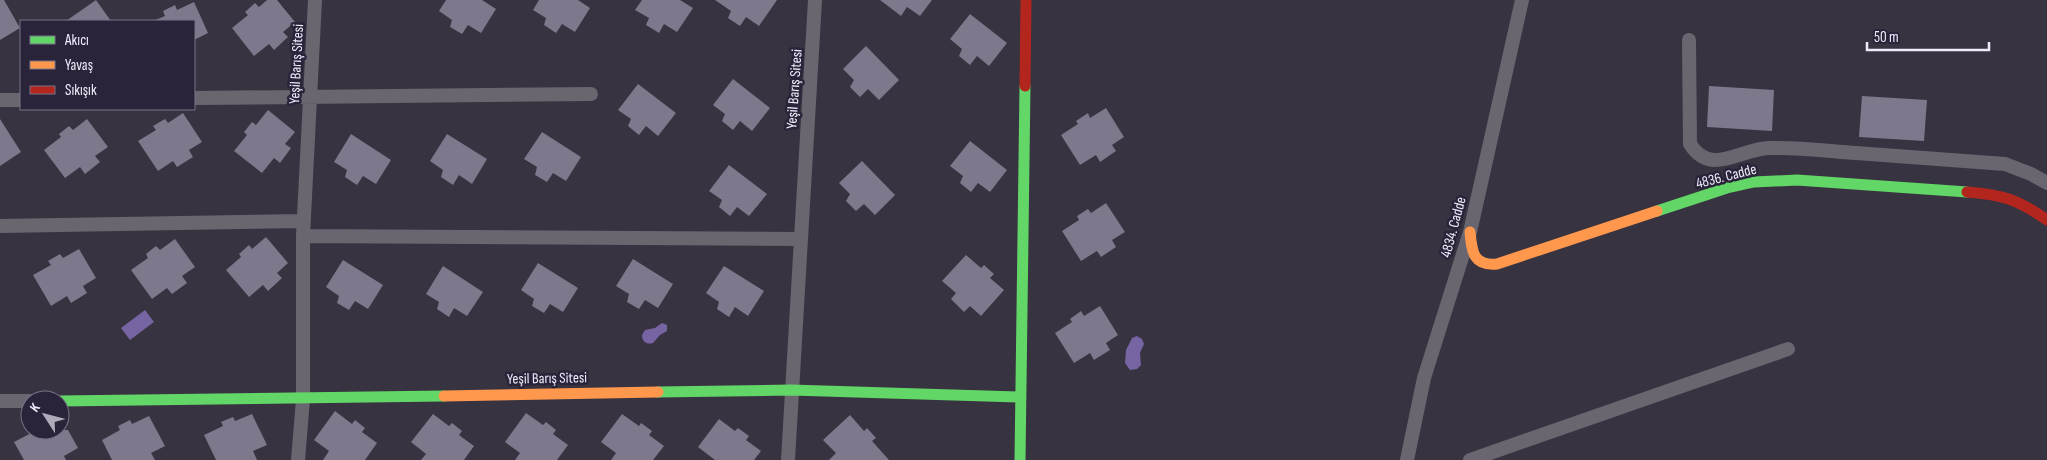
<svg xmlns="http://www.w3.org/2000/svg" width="2047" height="460" font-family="'Sofia Sans Condensed',sans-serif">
  <rect width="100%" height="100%" fill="#373340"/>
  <path fill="#7664a3" d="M145,310L154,322L130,340L121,328Z
    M662,323L667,325V331L660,335L653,343C647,345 642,342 642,335L645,330L655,328Z
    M1137,336L1142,339L1144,344L1140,353L1141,365L1137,369L1130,370L1125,363L1126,350L1132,338Z"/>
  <path fill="#7d788c" d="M0,0H4L20,28L0,40Z
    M96,0L111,21H66Z
    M267,0H277L295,22L283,32L288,37L274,50L269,44L254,56L232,28L248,15L245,12L255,3L259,7Z
    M446,0H482L496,9L481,33L468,25L462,34L450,27L452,20L439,11Z
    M539,0H578L590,8L575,32L562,24L556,33L544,25L546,18L533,10Z
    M642,0H680L693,8L677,32L664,24L659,33L646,25L649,18L635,10Z
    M715,0H777L759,26L746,17L740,26L728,18L731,11Z
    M880,0H932L920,16L907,7L901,16Z
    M194,2L208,33L194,40V21H153L165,16L163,11L175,5L177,10Z
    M970,14L1007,43L989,66L977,56L970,65L959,56L962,49L950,39Z
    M866,46L899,80L879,100L868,89L860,97L850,87L854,80L843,69Z
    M733,79L770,108L752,131L740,121L733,130L722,121L725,114L713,105Z
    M638,84L676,113L658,136L646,126L639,135L628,126L631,119L618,110Z
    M1709,86L1774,90L1772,131L1707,127Z
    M1862,96L1927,100L1924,141L1859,137Z
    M1106,108L1124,137L1112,145L1116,151L1100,162L1096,155L1080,165L1061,135L1078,124L1076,121L1088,113L1090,118Z
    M268,110L295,132L285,144L291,148L280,163L274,158L262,173L234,151L247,135L244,132L252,122L256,125Z
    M183,113L202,142L189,150L193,157L177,167L173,161L158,171L138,141L156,130L153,126L165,119L168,123Z
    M0,119L21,152L0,166Z
    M87,119L108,147L95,156L100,162L85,174L80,167L65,178L44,150L61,137L59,134L69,126L73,130Z
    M542,132L581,157L566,181L553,173L547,182L535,175L537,167L524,159Z
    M351,134L391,160L376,184L363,176L357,185L345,177L347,170L334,162Z
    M447,134L487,159L472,184L459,175L453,185L441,177L443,170L430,161Z
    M970,141L1007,170L990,192L978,183L971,192L960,183L963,176L950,166Z
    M862,161L895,195L875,215L864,204L856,211L846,201L850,194L839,183Z
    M729,165L767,194L749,216L737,207L730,216L719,207L722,200L709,191Z
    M1106,203L1125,232L1112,240L1116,247L1101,257L1097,251L1081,261L1062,231L1079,220L1077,216L1088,209L1091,213Z
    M266,237L288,263L277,273L282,278L268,291L263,285L249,297L226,270L241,257L239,254L249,245L252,249Z
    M175,239L195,267L182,276L187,283L172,294L167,288L152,299L131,270L148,258L146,254L156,246L160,250Z
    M79,249L96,278L83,286L87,293L71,303L67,296L51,306L33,275L51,265L48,261L60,254L63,258Z
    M966,255L981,268L984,265L994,274L990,278L1004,290L981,316L970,306L964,312L951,299L956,293L942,281Z
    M633,259L673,284L658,308L645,300L639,309L627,302L629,294L616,286Z
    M343,260L383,285L368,309L355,301L349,310L337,303L339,296L326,287Z
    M538,263L578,288L563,312L550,304L544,313L532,306L534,299L521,290Z
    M443,266L483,292L467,316L454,308L449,317L437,309L439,302L426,294Z
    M724,266L764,291L748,316L735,307L729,317L717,309L719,302L706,293Z
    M1100,306L1118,335L1106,343L1110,350L1094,360L1090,353L1074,363L1055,333L1072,322L1070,319L1081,311L1084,316Z
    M335,411L352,424L355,420L365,428L362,432L377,443L365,460H323L329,451L314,440Z
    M526,413L543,425L546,422L556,430L553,434L568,445L557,460H515L520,453L505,442Z
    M252,414L267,445L253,451L257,460H216L204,435L223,426L221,422L233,417L235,421Z
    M433,414L449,426L452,423L462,431L459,435L474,446L464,460H421L426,454L411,442Z
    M622,414L639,426L641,423L652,431L649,435L664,446L653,460H611L616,453L601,442Z
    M850,415L864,431L867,428L876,438L872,441L889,460H829L836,453L823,440Z
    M149,416L165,446L151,453L155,460H112L102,440L120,430L118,426L130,420L132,424Z
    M719,419L735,431L738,428L749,436L746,440L761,451L754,460H715L698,447Z
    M37,430H68L78,448L64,456L66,460H24L14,442Z"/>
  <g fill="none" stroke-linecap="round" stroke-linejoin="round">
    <path stroke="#696670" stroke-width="14" d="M1689,40L1690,144C1711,177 1739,149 1769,148C1798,147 1827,151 1856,153C1906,157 1955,160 2005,164L2031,174L2047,183
      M194,98L591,94
      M0,100H21
      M0,226L304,221
      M303,236L801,239
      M0,401H30
      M298,460L303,399V236L315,0
      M788,460L815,0
      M1407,460L1424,378L1470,232L1522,0
      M1470,460L1788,349"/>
    <path stroke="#63d668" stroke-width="11" d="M1657,211L1727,188L1754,182L1797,180L1967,192
      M658,392L791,390L1021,397
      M60,401L444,396
      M1020,460L1025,86"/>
    <path stroke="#ff974d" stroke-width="11" d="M1470,232C1472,252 1473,266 1497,264L1657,211
      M444,396L658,392"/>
    <path stroke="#b3261e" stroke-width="11" d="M1025,86L1026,0
      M1967,192C2003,195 2017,199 2047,220"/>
  </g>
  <g text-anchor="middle" stroke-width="5" stroke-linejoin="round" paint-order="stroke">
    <g font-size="15" fill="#efecfb" stroke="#2a243a">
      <text transform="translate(296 64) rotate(-87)" y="5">Yeşil Barış Sitesi</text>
      <text transform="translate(794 89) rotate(-86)" y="5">Yeşil Barış Sitesi</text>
      <text transform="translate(1726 176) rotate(-14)" y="5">4836. Cadde</text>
      <text transform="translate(1453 227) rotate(-75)" y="5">4834. Cadde</text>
      <text transform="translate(547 378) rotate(-1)" y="5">Yeşil Barış Sitesi</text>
    </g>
  </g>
  <rect x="20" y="20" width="175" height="90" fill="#2a243a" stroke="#797487"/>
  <rect x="30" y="36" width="25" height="8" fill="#63d668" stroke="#797487"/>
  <text x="65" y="45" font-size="15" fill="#efecfb">Akıcı</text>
  <rect x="30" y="61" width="25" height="8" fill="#ff974d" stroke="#797487"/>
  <text x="65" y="70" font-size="15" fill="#efecfb">Yavaş</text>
  <rect x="30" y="86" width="25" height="8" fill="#b3261e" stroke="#797487"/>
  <text x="65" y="95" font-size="15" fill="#efecfb">Sıkışık</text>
  <g transform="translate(45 415) rotate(306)"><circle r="24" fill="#2a243a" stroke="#797487"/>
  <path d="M0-4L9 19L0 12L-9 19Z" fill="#afabba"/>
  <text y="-8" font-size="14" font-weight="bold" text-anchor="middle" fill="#efecfb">K</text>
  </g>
  <path d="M1867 42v8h122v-8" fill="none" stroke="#efecfb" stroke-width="2.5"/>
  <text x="1874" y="42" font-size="15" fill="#efecfb" stroke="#2a243a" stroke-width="4" paint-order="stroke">50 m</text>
</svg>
